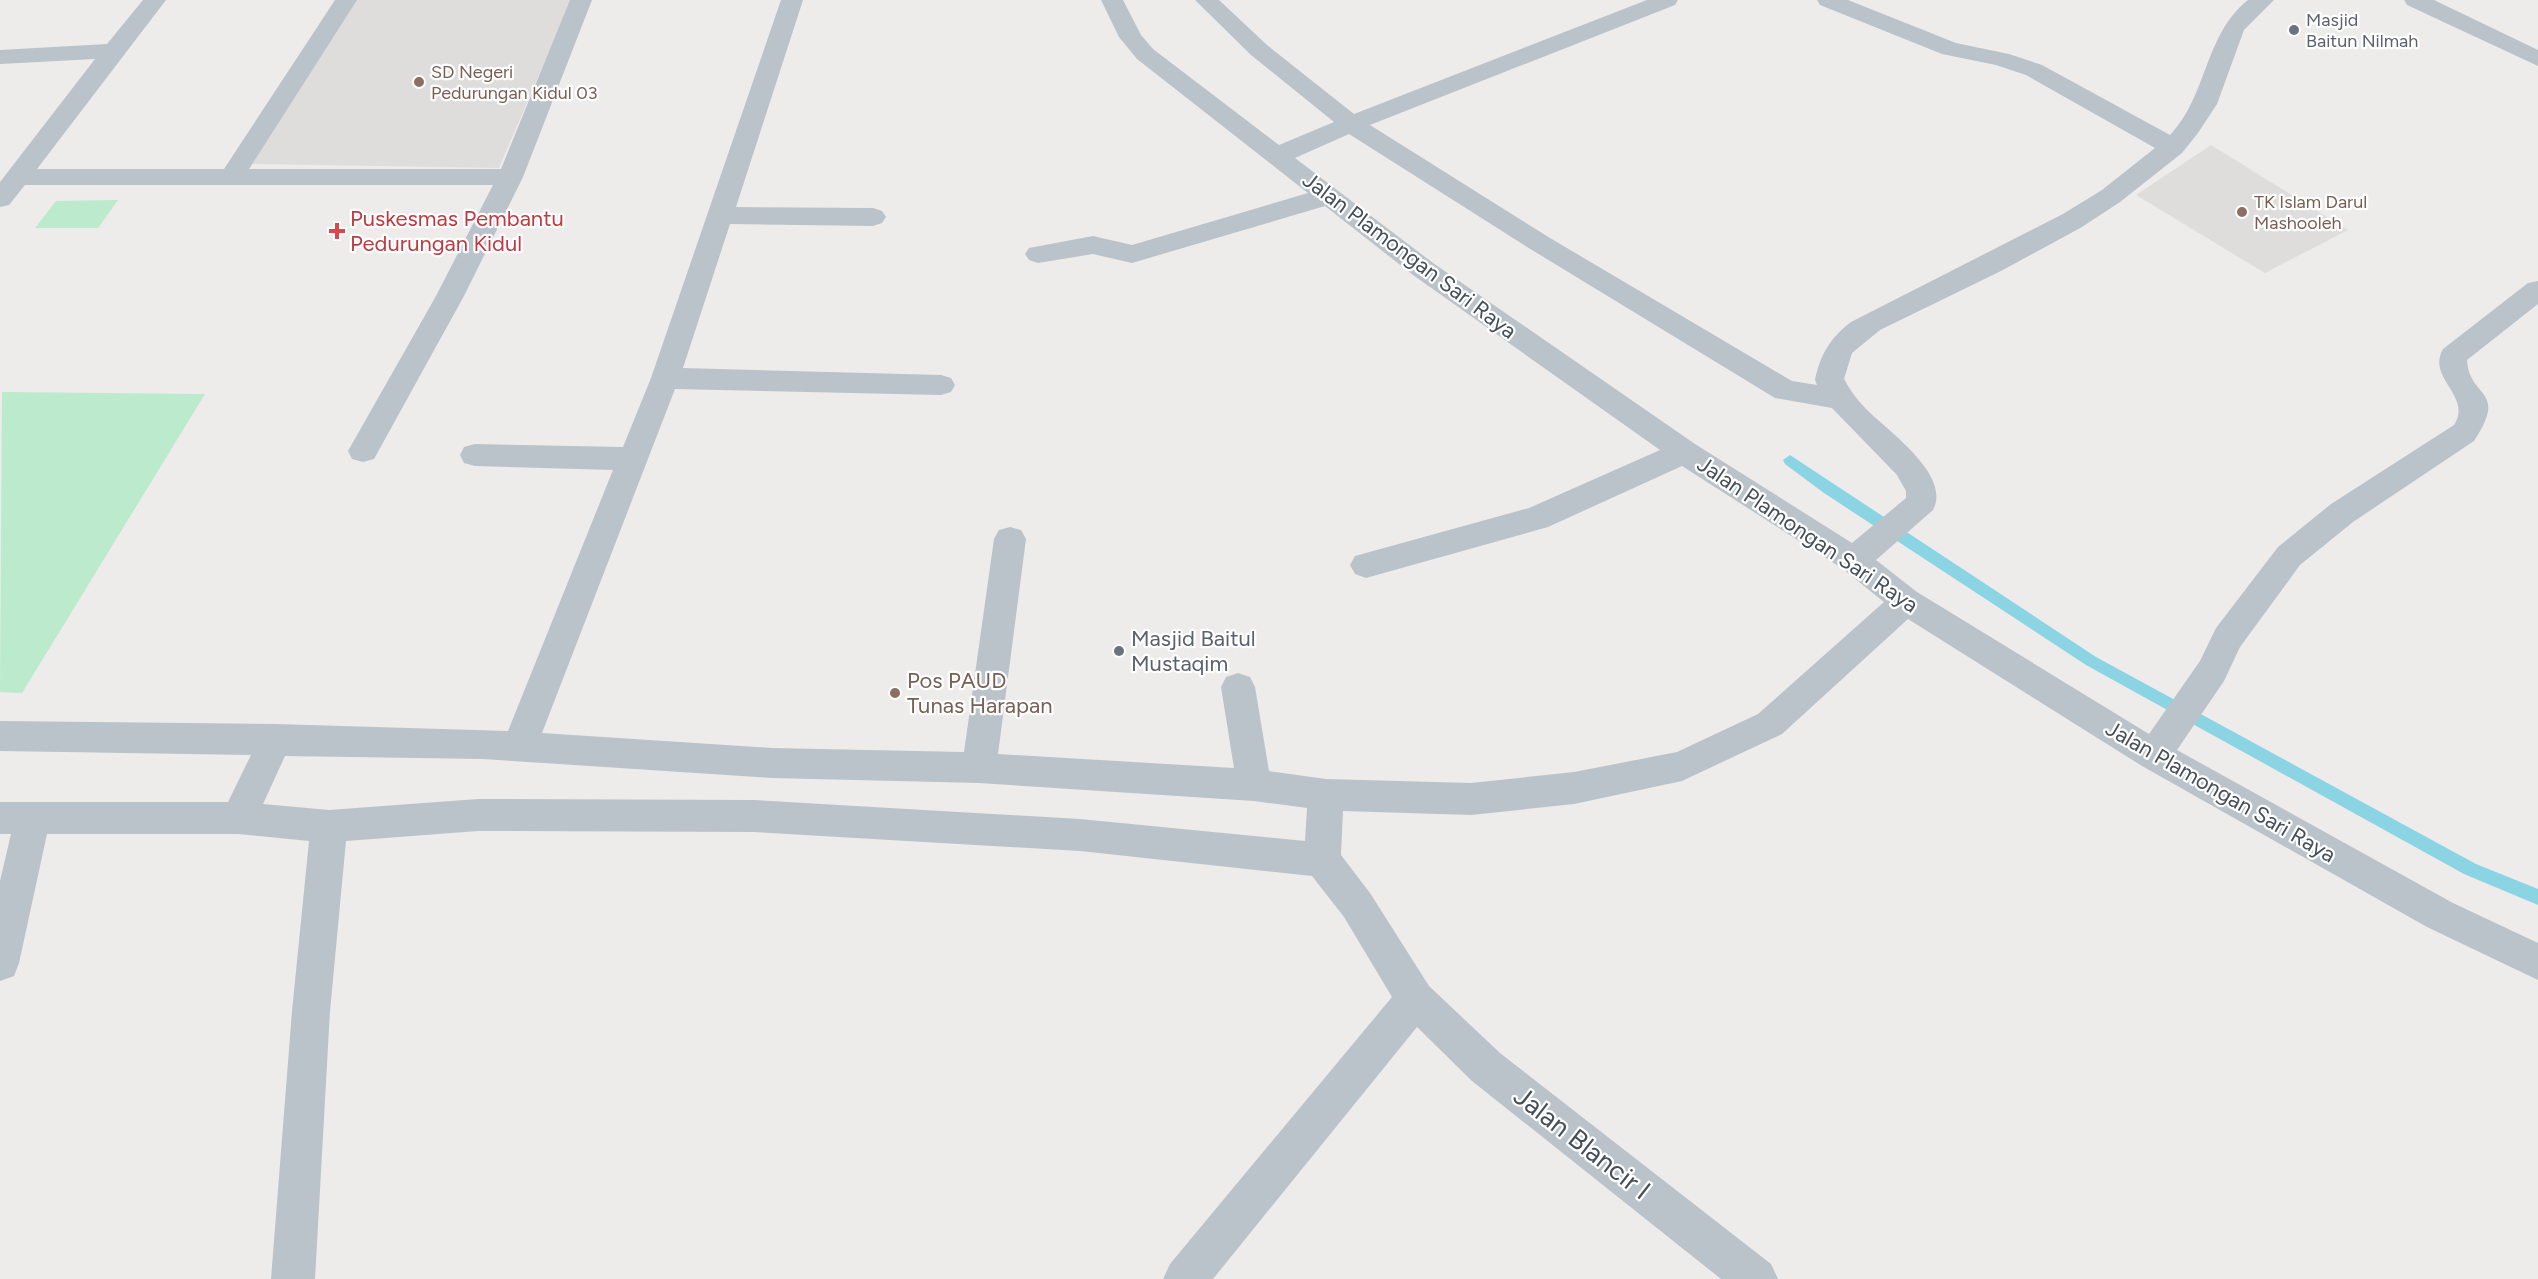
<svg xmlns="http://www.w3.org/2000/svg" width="2538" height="1279" font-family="Figtree,sans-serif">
  <rect width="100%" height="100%" fill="#eeebeb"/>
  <path fill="#dfdcdc" d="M353,0H571L499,168L250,164Z
    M2211,145L2348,230L2265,273L2136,195Z"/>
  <path fill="#bbeacc" d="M118,200L98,228H35L56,201Z
    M2,392L205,394L22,693L0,692Z"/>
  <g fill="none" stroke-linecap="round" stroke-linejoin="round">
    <path fill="#8bd4e4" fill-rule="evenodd" d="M1790,455L2096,657L2476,864L2538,889V905L2464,874L2086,665L1824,493L1785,464L1783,460Z"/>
    <path fill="#bac3ca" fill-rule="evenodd" d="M143,0H166L37,169H224L335,0H357L249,169H501L570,0H592L523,177L464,296L374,459L363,462L352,459L348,451L436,296L493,185H25L9,205L0,207V182L95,59L0,64V50L107,44Z
      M781,0H803L736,207L873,208L882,211L886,217L882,223L873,226L730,224L683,368L941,375L951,378L955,385L951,392L941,395L675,389L542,733L772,748L964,752L994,539L999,530L1010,527L1021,530L1026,539L998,754L1234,768L1221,687L1226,677L1238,673L1250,677L1255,687L1269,771L1326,779L1471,783L1574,772L1677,752L1758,714L1884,602L1843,569L1682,466L1548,527L1366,578L1355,574L1350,565L1355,556L1529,508L1660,450L1413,275L1325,206L1132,263L1093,254L1038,263L1029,260L1025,254L1029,248L1093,236L1132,245L1308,193L1137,59L1119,37L1101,0H1123L1141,35L1153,49L1279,145L1334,122L1251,55L1195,0H1219L1267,45L1354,114L1647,0H1678L1675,5L1370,125L1550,238L1792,381L1817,385L1815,380C1820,355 1831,337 1851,322L2063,214L2102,190L2155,148L2026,75L1996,65L1942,54L1820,5L1817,0H1848L1956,43L2009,54L2042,65L2170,135C2208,95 2204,35 2248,0H2274L2244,30L2217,104L2198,133L2182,153L2120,202L2082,227L2001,271L1880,330L1852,353L1844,379C1850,390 1857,400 1866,409C1888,431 1952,475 1933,510L1876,560L1917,592L2149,734L2200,661L2216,628L2278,547L2331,504L2454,425C2473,396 2426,378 2443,349L2528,283L2538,281V304L2467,360C2469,399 2509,388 2474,441L2353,522L2300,565L2240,647L2224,681L2177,750L2453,903L2538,943V980L2427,927L2142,766L1908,619L1782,734L1682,781L1574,804L1471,815L1343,811L1341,855L1370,893L1429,986L1500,1053L1771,1264L1778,1279H1721L1472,1081L1417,1027L1213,1279H1163L1170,1264L1392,997L1344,917L1312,876L1080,851L754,832L478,831L346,841L330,1011L315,1279H271L292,1011L309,841L238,834H47L19,963L14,976L0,981V881L11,834H0V802H228L251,755L0,751V721L276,724L508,731L613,470L475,466L464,463L460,455L464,447L475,444L623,447L651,378ZM1349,134L1532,250L1775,398L1832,408L1897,475L1906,491V498L1852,543L1695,444L1433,263L1295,158ZM285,756L483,759L772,778L979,783L1254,801L1307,808L1305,841L1080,819L754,800L478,799L329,810L263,804Z
      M2404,0H2434L2538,50V66L2407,5Z"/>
  </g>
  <g fill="#6b7280" stroke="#fff" stroke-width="2">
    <circle cx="2294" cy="30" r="6"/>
    <circle cx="1119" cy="651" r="6"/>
  </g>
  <g fill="#8d6e63" stroke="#fff" stroke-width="2">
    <circle cx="419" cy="82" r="6"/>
    <circle cx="2242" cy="212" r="6"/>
    <circle cx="895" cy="693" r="6"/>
  </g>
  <path fill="#e0444e" stroke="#fff" stroke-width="2" d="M334 222h6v6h6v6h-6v6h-6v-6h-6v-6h6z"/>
  <g text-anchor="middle" stroke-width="4.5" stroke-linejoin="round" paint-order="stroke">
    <g font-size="18" fill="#5b616d" stroke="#fff" text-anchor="start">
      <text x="2306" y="26">Masjid<tspan x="2306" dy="21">Baitun Nilmah</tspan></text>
    </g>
    <g font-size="18" fill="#785e54" stroke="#fff" text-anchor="start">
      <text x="431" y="78">SD Negeri<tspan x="431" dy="21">Pedurungan Kidul 03</tspan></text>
      <text x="2254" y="208">TK Islam Darul<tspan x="2254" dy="21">Mashooleh</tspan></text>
    </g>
    <g font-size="22" fill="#be3a42" stroke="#fff" text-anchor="start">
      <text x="350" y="226">Puskesmas Pembantu<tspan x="350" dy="25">Pedurungan Kidul</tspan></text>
    </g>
    <g font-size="22" fill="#454f57" stroke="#fff">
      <text transform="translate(1410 255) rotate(37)" y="8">Jalan Plamongan Sari Raya</text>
      <text transform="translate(1808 534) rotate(34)" y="8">Jalan Plamongan Sari Raya</text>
      <text transform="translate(2221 791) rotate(30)" y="8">Jalan Plamongan Sari Raya</text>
    </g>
    <g font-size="22" fill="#5b616d" stroke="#fff" text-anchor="start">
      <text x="1131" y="646">Masjid Baitul<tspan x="1131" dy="25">Mustaqim</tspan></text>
    </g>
    <g font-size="22" fill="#785e54" stroke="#fff" text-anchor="start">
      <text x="907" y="688">Pos PAUD<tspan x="907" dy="25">Tunas Harapan</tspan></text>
    </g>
    <g font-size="27" fill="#454f57" stroke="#fff">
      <text transform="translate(1582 1143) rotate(38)" y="9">Jalan Blancir I</text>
    </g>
  </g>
</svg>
